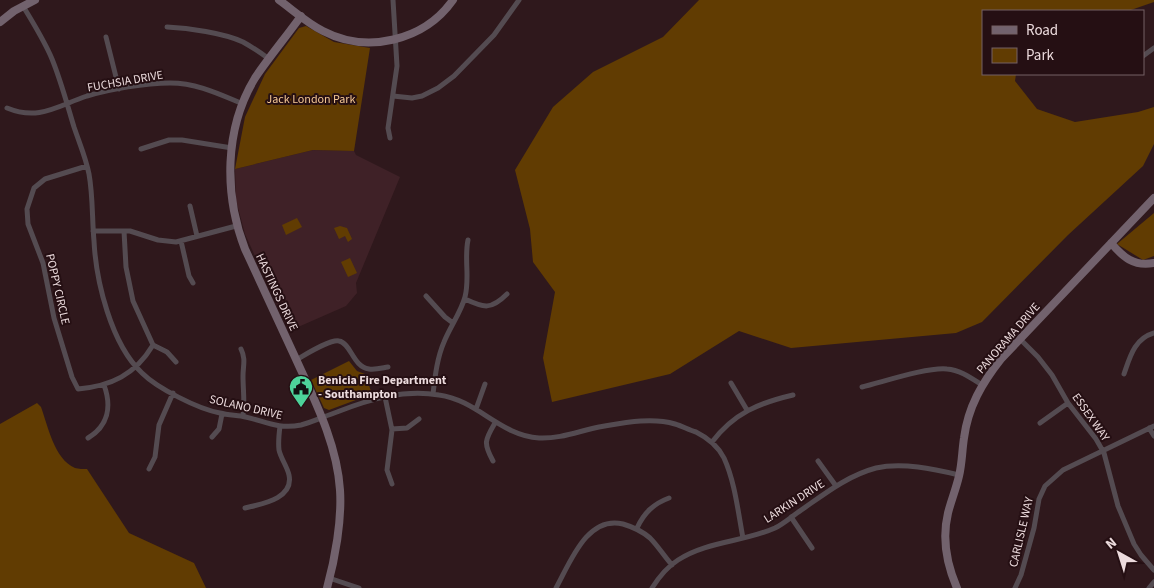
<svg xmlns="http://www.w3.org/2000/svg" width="1154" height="588" font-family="'Source Sans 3',sans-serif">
  <rect width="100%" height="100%" fill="#2f181c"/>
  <path fill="#3f2127" d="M313,150L354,151L356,155L400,177L356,283L357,293L346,306L289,331L245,234L236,200L235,169Z"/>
  <path fill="#613c02" d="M699,0H1154V2L1128,11H983V74H1016L1015,81L1037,109L1075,122L1138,112L1154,107V144L1143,166L1068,235L982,322L956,333L791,348L739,331L670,374L552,402L543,358L555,292L533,262L530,229L515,170L553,107L593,72L663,37Z
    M306,26L334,42L370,48L354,151L313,150L235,169L245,117L265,74L299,28Z
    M1154,213V256L1143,260L1117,244Z
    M297,218L302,227L286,235L282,225Z
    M340,226L347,228L352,239L348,242L345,236L339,239L334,228Z
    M350,258L357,273L348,277L341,262Z
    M349,361L357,371L365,374L372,394L329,410L324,408L311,380Z
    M37,403L41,407C48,426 54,459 75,468C78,469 84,469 87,469L129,533L194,563L206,588H0V424Z"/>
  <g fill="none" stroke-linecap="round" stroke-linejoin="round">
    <path stroke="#544b51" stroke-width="5" d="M23,6C33,23 44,40 52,59C61,81 67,104 74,127C79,142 86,158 89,174C93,196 92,219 94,241C96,281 111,344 142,373C157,388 198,409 220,413C227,415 234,415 241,416C263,420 277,430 301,425C313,422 325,416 337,412C370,399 404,389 439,395C477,400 501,436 539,438C560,439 579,431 599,427C623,423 651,417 675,424C682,426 689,430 696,432C708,438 718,446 724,458C735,482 738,512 743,538
      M167,27C188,28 224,33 243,42C252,47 261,53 269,59
      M106,37L119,89
      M1143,56L1154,48
      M393,96L412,98L422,96L438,88L454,76L494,35L519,0
      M7,108C39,121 57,106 87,96C111,89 145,83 170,83C197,83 219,94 243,104
      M390,138L388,128L397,66L393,0
      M141,149L169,140H182L232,148
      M87,166L45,179L34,188L27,209L28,224L43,263L54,318L72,377L78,389C111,386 135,375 153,345L133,301L126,267L124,231
      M190,206L197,236
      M93,231H130L158,240L176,242L236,226
      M181,241L189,276L193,283
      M426,296L445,317L453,323
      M465,299C484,308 491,310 507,294
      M1020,339L1038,357L1052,375L1068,403L1096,439L1104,453L1118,506L1134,544L1141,555L1154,570
      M153,345L167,352L176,362
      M241,349C246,359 243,366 243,376C243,390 245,403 243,416
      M296,360C305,355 330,339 339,341C351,343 353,367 369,369C375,370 382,368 388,367
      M1124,374C1130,357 1134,339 1154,333
      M731,383L747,410
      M862,387C883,382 927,367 947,369C960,370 971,378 982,385
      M433,394C435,377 437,358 444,342C450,327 461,312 465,297C470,278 464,259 468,240
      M385,397L392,430L387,470L392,484
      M476,409L485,384
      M1040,423L1068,403
      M1149,428L1154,436
      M392,429L407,428L419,419
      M212,437L219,429L222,414
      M88,438C108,426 112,407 104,385
      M712,442C734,413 759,403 793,395
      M493,461C483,443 485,440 495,423
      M818,461L836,486
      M149,469L155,457L159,425L173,393
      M245,508C261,504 294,499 289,475C287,466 281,459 279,450C278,442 279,434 280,426
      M791,517L812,548
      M637,528C644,513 653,504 669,498
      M329,578L359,588
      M556,588C570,563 587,515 623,524C633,527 642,531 650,538C658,546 664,556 672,565
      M652,588C659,577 667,567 678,560C707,541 744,542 775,528C783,524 790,518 797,513C822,496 846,476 876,468C902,462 934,469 959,475
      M1015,588L1021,575L1034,528L1039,499L1045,486L1063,470L1154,426
      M1149,588L1154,582"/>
    <path stroke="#72626d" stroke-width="8" d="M279,0C293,10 307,23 323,31C367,54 424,41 453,0
      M301,16C286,37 269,57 255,78C224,129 224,195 245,249C262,285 278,321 295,357C314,399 337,443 340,490C342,520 335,559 327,588
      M0,22L14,11L35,0
      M1111,243C1123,257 1134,267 1154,263
      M957,588C947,565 942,538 948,513C951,501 956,489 959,476C962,464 962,451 964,438C968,407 982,383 1001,359L1154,198"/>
  </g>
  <defs>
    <g id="civic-pin" transform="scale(1.25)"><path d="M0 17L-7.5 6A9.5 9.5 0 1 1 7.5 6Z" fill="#4dd39a" stroke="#250f13"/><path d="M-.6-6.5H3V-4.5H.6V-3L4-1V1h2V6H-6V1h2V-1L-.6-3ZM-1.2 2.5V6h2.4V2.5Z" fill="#111"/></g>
  </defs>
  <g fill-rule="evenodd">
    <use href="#civic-pin" x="301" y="387"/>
  </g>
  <g text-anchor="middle" stroke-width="4" stroke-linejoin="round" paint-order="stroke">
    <g font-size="12" fill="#ecdbdd" stroke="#250f13">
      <text transform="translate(125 81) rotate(-10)" y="4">FUCHSIA DRIVE</text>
      <text transform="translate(58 289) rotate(77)" y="4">POPPY CIRCLE</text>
      <text transform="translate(277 292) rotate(65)" y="4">HASTINGS DRIVE</text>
      <text transform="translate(1008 338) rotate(-49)" y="4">PANORAMA DRIVE</text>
      <text transform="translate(246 407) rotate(13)" y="4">SOLANO DRIVE</text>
      <text transform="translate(1091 417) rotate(55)" y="4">ESSEX WAY</text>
      <text transform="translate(794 501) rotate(-33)" y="4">LARKIN DRIVE</text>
      <text transform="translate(1021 532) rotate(-77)" y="4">CARLISLE WAY</text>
    </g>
    <g font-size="12" fill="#f4c794" stroke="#250f13">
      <text x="311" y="103">Jack London Park</text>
    </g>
    <g font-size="12" font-weight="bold" fill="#ecdbdd" stroke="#250f13" text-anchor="start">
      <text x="318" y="384">Benicia Fire Department<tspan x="318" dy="14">- Southampton</tspan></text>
    </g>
  </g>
  <rect x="982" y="10" width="162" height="65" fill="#250f13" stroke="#756164"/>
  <rect x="992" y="26" width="25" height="8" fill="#72626d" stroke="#756164"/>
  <text x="1026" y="35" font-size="15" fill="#ecdbdd">Road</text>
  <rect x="992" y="48" width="25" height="15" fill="#613c02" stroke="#756164"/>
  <text x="1026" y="60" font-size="15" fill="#ecdbdd">Park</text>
  <g transform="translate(1119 553) rotate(321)" stroke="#250f13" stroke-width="4" paint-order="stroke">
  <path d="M0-4L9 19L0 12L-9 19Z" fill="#ecdbdd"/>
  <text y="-8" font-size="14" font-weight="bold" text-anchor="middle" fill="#ecdbdd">N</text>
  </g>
</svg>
